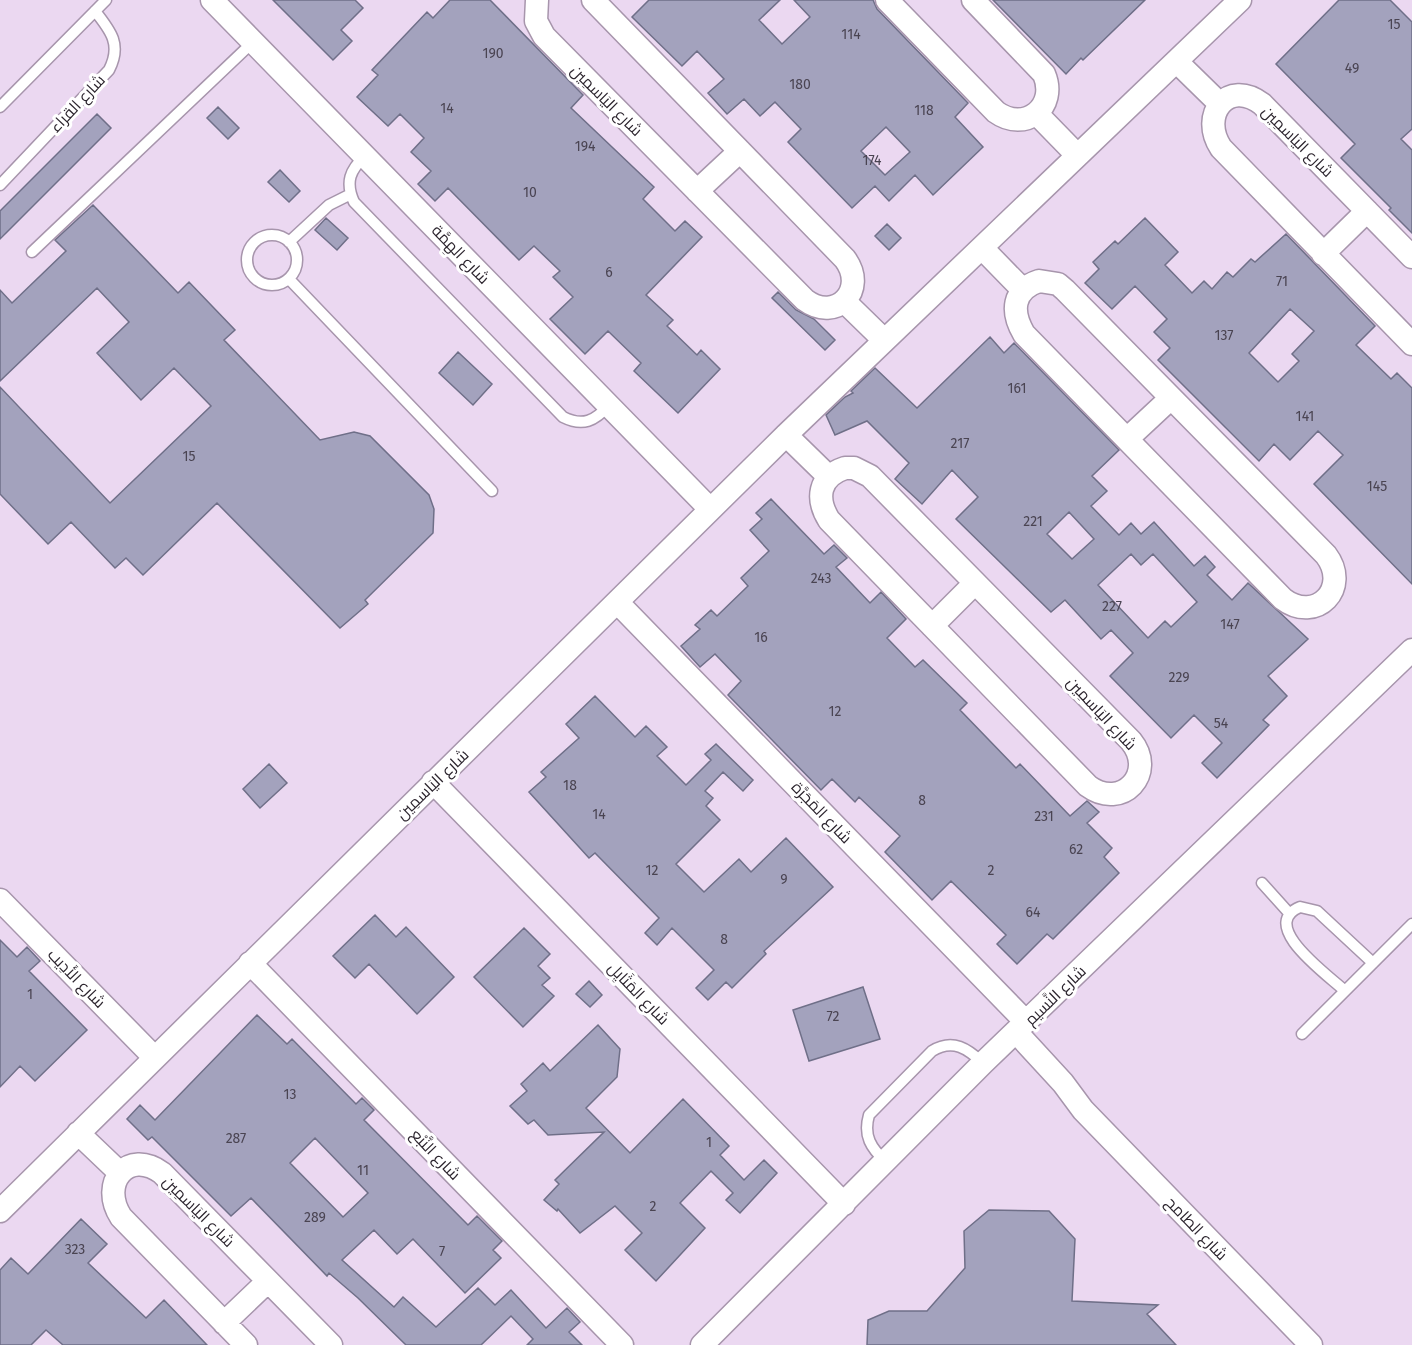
<svg xmlns="http://www.w3.org/2000/svg" width="1412" height="1345" font-family="'Fira Sans',Cairo,sans-serif">
  <rect width="100%" height="100%" fill="#ebd8f1"/>
  <path fill="#a3a2bd" stroke="#6f6f88" stroke-width="1.5" fill-rule="evenodd" d="M273,0H355L363,8L341,30L352,41L333,60Z
    M450,0H490L583,95L571,108L654,187L643,199L675,231L685,221L702,237L646,295L673,320L667,326L697,355L701,350L720,369L678,413L634,371L641,363L608,331L585,354L550,319L573,297L553,277L560,271L534,246L519,260L448,188L435,201L418,184L431,171L411,152L424,138L400,114L388,126L357,97L378,75L372,70L427,12L433,18Z
    M649,0H780L759,20L782,44L810,17L794,0H873L877,9L968,103L955,117L983,147L933,195L915,175L889,201L875,186L852,208L788,142L801,129L775,102L760,116L744,99L727,114L708,93L724,79L697,51L682,66L632,17ZM886,127L910,152L885,175L861,151Z
    M993,0H1145L1083,60L1081,58L1066,74Z
    M1339,0H1390L1412,22V129L1401,139L1412,150V233L1389,210L1391,208L1341,158L1355,144L1276,64Z
    M218,107L239,128L228,139L207,118Z
    M97,114L111,128L0,239V211Z
    M280,170L300,191L289,202L268,182Z
    M93,205L178,293L189,282L235,330L224,340L320,440L354,432L370,436L429,495L434,509L433,533L365,600L368,604L340,628L217,503L143,575L126,558L115,568L71,522L48,544L0,494V387L110,503L211,406L174,368L141,400L97,353L129,322L97,288L0,381V290L12,303L66,251L55,240Z
    M326,218L348,238L337,250L315,230Z
    M1145,218L1178,252L1165,265L1192,293L1204,281L1212,289L1227,272L1233,277L1251,259L1255,262L1286,234L1375,326L1356,345L1391,379L1397,373L1412,388V584L1314,484L1343,455L1318,431L1290,460L1274,444L1259,461L1158,360L1170,348L1154,332L1167,319L1135,286L1112,309L1085,283L1099,269L1093,262L1115,241L1118,244ZM1290,309L1314,331L1292,354L1299,361L1278,382L1249,353Z
    M887,224L901,238L889,250L875,236Z
    M778,292L796,310L814,319L835,340L825,350L772,298Z
    M990,337L1004,353L1014,343L1119,450L1092,476L1107,491L1091,506L1119,535L1131,523L1141,534L1154,522L1194,566L1205,556L1215,567L1207,575L1232,600L1248,583L1308,639L1268,676L1287,696L1263,720L1269,725L1217,778L1202,763L1222,743L1194,715L1171,738L1110,676L1133,653L1111,630L1101,639L1065,600L1051,612L956,519L978,497L952,470L922,504L895,479L909,463L867,421L835,435L826,415L845,397L853,393L851,391L875,368L917,408ZM1069,512L1094,539L1072,559L1047,534ZM1131,554L1141,565L1153,554L1197,602L1171,627L1165,621L1148,638L1098,585Z
    M458,352L492,384L473,405L439,373Z
    M771,499L824,554L834,545L847,558L836,567L870,603L881,592L906,619L887,638L915,667L923,660L967,703L960,710L1016,768L1020,764L1070,816L1087,801L1099,812L1087,823L1112,848L1104,857L1119,873L1053,939L1047,934L1017,964L997,944L1006,935L951,881L932,900L885,852L900,836L859,797L855,802L832,779L821,790L728,695L741,681L715,654L700,667L681,646L700,629L695,625L711,610L717,616L748,586L741,578L769,551L750,530L762,519L756,513Z
    M595,696L635,737L646,726L667,747L657,756L686,785L711,760L705,754L716,744L753,780L743,791L723,772L705,791L713,798L706,806L720,820L676,864L704,892L739,859L751,872L786,838L833,887L764,951L766,954L732,988L726,982L708,1000L696,988L714,970L672,928L657,945L645,933L659,918L595,853L589,858L529,792L546,777L541,772L579,738L566,724Z
    M269,764L287,783L260,808L243,789Z
    M375,915L396,937L406,927L454,977L417,1014L369,964L355,978L333,956Z
    M524,928L550,954L538,966L550,978L542,985L554,996L523,1027L474,977Z
    M0,940L17,957L27,947L40,961L29,971L87,1030L35,1081L20,1066L0,1087Z
    M589,981L602,995L590,1007L576,994Z
    M863,987L880,1039L809,1061L793,1010Z
    M257,1015L287,1044L292,1039L356,1104L362,1098L374,1110L364,1120L468,1225L477,1216L502,1241L493,1250L501,1258L465,1293L413,1239L397,1254L374,1230L342,1260L394,1307L403,1297L436,1327L478,1288L495,1305L511,1290L546,1328L567,1308L580,1322L569,1332L582,1345H527L533,1339L511,1316L481,1345H406L358,1298L329,1273L327,1276L251,1198L231,1216L152,1137L148,1140L127,1119L140,1105L155,1120ZM315,1138L368,1193L343,1217L290,1163Z
    M598,1025L620,1049L617,1077L586,1108L630,1153L683,1099L729,1146L720,1155L744,1180L764,1160L777,1173L740,1213L726,1200L733,1193L711,1171L680,1203L705,1228L656,1281L625,1250L642,1233L615,1206L580,1233L558,1209L557,1211L544,1200L559,1184L555,1180L604,1132L548,1135L534,1120L528,1124L510,1106L527,1091L521,1084L543,1063L550,1071Z
    M989,1210L1049,1211L1075,1239L1072,1301L1158,1305L1147,1314L1176,1345H867L868,1320L889,1311H927L965,1268L964,1231Z
    M81,1219L107,1244L88,1263L146,1318L164,1300L207,1345H63L46,1330L31,1345H0V1270L11,1258L28,1274Z"/>
  <g fill="none" stroke-linecap="round" stroke-linejoin="round">
    <g stroke="#a795ac" stroke-width="13">
      <path id="service" d="M0,107L106,0
        M365,156C350,170 345,182 354,202L563,417C583,427 595,421 609,405
        M0,185L109,70C122,45 111,31 95,11
        M247 260a25 25 0 1 1 50 0a25 25 0 1 1-50 0Z
        M289,242L329,205L351,194
        M32,252L253,42
        M289,279L492,491
        M1262,883L1289,913
        M1345,991C1328,975 1257,925 1300,907L1317,911L1373,963
        M1302,1034L1412,924
        M886,1162C871,1148 863,1136 869,1115L932,1051C953,1038 968,1049 983,1063"/>
    </g>
    <g stroke="#a795ac" stroke-width="25">
      <path id="minor" d="M212,0L710,509
        M537,0L536,21L544,36L805,300C836,323 868,290 845,259L593,0
        M887,0L996,112C1025,133 1058,107 1044,74L973,0
        M1177,62L1220,104
        M1037,114L1077,155
        M697,191L740,151
        M982,248L1023,290
        M1323,254L1367,211
        M1412,257L1262,104C1228,78 1199,115 1221,148L1412,344
        M1039,281L1058,284L1065,290L1326,555C1351,588 1316,624 1283,599L1024,334C1011,312 1012,290 1039,281Z
        M844,301L884,340
        M786,435L828,476
        M1127,439L1171,398
        M845,468H854L870,476L1131,741C1157,773 1122,811 1088,786L829,520C816,499 818,477 845,468Z
        M618,603L1026,1022
        M932,626L975,583
        M433,782L844,1204
        M0,900L154,1057
        M250,963L622,1345
        M1017,1033L1063,1083L1083,1110L1311,1345
        M78,1133L120,1173
        M0,1211L786,435L1240,0
        M224,1323L268,1281
        M246,1345L121,1217C99,1183 128,1148 162,1173L331,1345
        M702,1345L983,1063L1412,650"/>
    </g>
    <use href="#service" stroke="#fff" stroke-width="10"/>
    <use href="#minor" stroke="#fff" stroke-width="22"/>
  </g>
  <g text-anchor="middle" stroke-width="6" stroke-linejoin="round" paint-order="stroke">
    <g font-size="14" fill="#4a4452">
      <text x="1394" y="29">15</text>
      <text x="851" y="39">114</text>
      <text x="493" y="58">190</text>
      <text x="1352" y="73">49</text>
      <text x="800" y="89">180</text>
      <text x="447" y="113">14</text>
      <text x="924" y="115">118</text>
      <text x="585" y="151">194</text>
      <text x="872" y="165">174</text>
      <text x="530" y="197">10</text>
      <text x="609" y="277">6</text>
      <text x="1282" y="286">71</text>
      <text x="1224" y="340">137</text>
      <text x="1017" y="393">161</text>
      <text x="1305" y="421">141</text>
      <text x="960" y="448">217</text>
      <text x="189" y="461">15</text>
      <text x="1377" y="491">145</text>
      <text x="1033" y="526">221</text>
      <text x="821" y="583">243</text>
      <text x="1112" y="611">227</text>
      <text x="1230" y="629">147</text>
      <text x="761" y="642">16</text>
      <text x="1179" y="682">229</text>
      <text x="835" y="716">12</text>
      <text x="1221" y="728">54</text>
      <text x="570" y="790">18</text>
      <text x="922" y="805">8</text>
      <text x="599" y="819">14</text>
      <text x="1044" y="821">231</text>
      <text x="1076" y="854">62</text>
      <text x="652" y="875">12</text>
      <text x="991" y="875">2</text>
      <text x="784" y="884">9</text>
      <text x="1033" y="917">64</text>
      <text x="724" y="944">8</text>
      <text x="30" y="999">1</text>
      <text x="833" y="1021">72</text>
      <text x="290" y="1099">13</text>
      <text x="236" y="1143">287</text>
      <text x="709" y="1147">1</text>
      <text x="363" y="1175">11</text>
      <text x="653" y="1211">2</text>
      <text x="315" y="1222">289</text>
      <text x="75" y="1254">323</text>
      <text x="442" y="1256">7</text>
    </g>
    <g font-size="16" fill="#2c252e" stroke="#fff">
      <text transform="translate(607 100) rotate(45)" y="6">شارع اليَاسمِين</text>
      <text transform="translate(77 103) rotate(-47)" y="6">شارع القراء</text>
      <text transform="translate(1298 141) rotate(45)" y="6">شارع اليَاسمِين</text>
      <text transform="translate(461 254) rotate(46)" y="6">شارع الهِمَّة</text>
      <text transform="translate(1102 713) rotate(47)" y="6">شارع اليَاسمِين</text>
      <text transform="translate(432 784) rotate(-44)" y="6">شارع اليَاسمِين</text>
      <text transform="translate(822 812) rotate(46)" y="6">شارع المَجَرَّة</text>
      <text transform="translate(77 978) rotate(46)" y="6">شارع الأَدِيب</text>
      <text transform="translate(639 993) rotate(46)" y="6">شارع المَثَايِل</text>
      <text transform="translate(1055 995) rotate(-44)" y="6">شارع النَّسيم</text>
      <text transform="translate(436 1154) rotate(46)" y="6">شارع النَّبْع</text>
      <text transform="translate(199 1211) rotate(45)" y="6">شارع اليَاسمِين</text>
      <text transform="translate(1197 1228) rotate(46)" y="6">شارع الطامح</text>
    </g>
  </g>
</svg>
